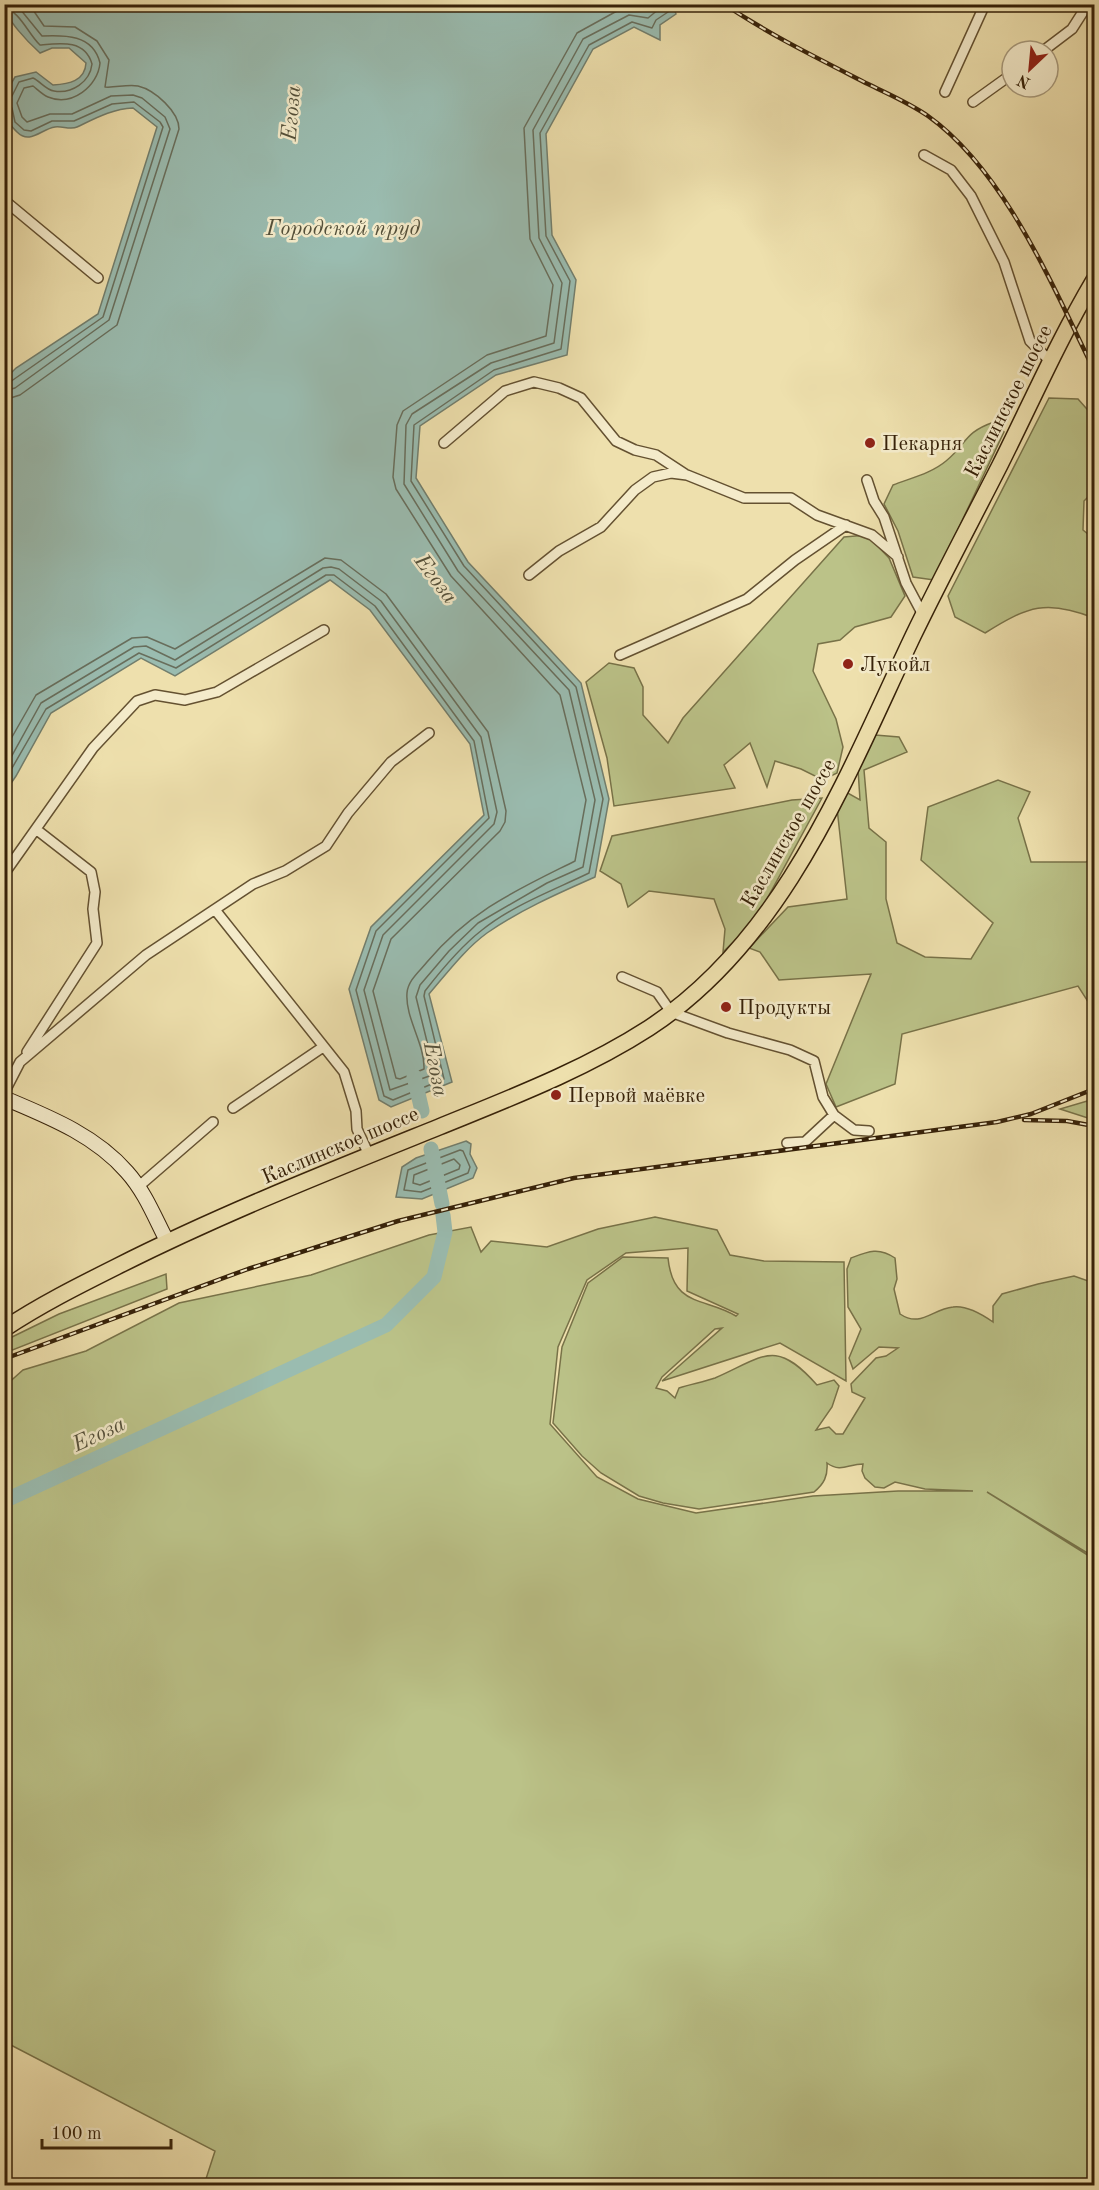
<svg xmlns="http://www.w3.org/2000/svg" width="1099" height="2190" font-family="'Old Standard TT',serif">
  <rect width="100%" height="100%" fill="#eee0ad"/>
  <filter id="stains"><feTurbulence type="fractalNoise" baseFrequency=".00333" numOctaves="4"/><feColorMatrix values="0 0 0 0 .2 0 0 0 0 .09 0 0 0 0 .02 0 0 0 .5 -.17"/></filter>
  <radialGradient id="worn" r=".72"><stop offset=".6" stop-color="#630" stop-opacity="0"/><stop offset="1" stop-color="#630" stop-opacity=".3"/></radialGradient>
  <path fill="#bbc288" stroke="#787248" stroke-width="1.5" fill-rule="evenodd" d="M1049,398L1078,399L1094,417V491L1084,501L1083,530L1094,539V618C1047,599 1028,606 985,633L955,617L948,596Z
    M994,422L1004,432L934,580L913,577L898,531L884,504L893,485C911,478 932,473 946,461C968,443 963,433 994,422Z
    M867,535L889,558L905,596L891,617L855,627L840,640L818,644L813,671L836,719L843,747L837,773L823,780L801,769L775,761L767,787L750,743L724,765L735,788L614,806L607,758L586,682L609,663L634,668L643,687V715L668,743L683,718L844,537Z
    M875,735L899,737L907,752L864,770L869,828L886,842V899L897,943L925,957L971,959L993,923L921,860L928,807L998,780L1030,792L1018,818L1031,862H1086L1094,858V1011L1078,986L902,1034L895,1084L836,1107L826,1084L871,974L779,980L760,952L749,948L788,907L847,899L837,808L846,792L860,800L858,769Z
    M822,798L755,921L723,952L725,929L714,899L649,891L628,907L621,884L600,871L612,836L792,800Z
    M1094,1099V1120L1060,1109Z
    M655,1217L717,1230L730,1255L764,1261L844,1262L846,1381L780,1343L662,1381L722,1328L715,1329L662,1377L656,1388L667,1391L675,1398L679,1388C691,1384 704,1382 715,1378C765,1356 775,1338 817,1385L834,1380L839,1386L832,1407L816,1430L829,1427L836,1434H843L865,1398L852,1392L851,1384L876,1358L886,1356L898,1348L879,1347L853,1369L849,1358L861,1329L848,1307L847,1269L851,1258C869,1251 879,1247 895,1258L897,1279L894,1289L900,1314C921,1328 932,1309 953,1307C967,1305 983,1315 993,1322V1306L1002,1294L1038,1284L1074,1276L1094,1283V1557L987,1492L1094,1559V2185H204L215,2151L5,2042V1386L23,1370L86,1351L179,1303L311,1275L429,1235L471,1227L481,1252L491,1241L547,1247L598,1229ZM688,1248L687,1291L738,1314L736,1316C705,1297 673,1308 668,1258L623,1257L588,1283L562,1347L553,1423L582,1456L601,1473L639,1496L663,1503L699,1509L814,1492C824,1484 828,1476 827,1463C841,1473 848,1464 863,1464L862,1471L865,1478L875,1487L884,1488L895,1482L925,1489L973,1491H898L813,1496L696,1513L638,1499L597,1477L550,1424L558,1347L587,1280L626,1253Z
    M166,1274L167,1289L5,1353V1341L12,1337L59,1314Z"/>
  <path fill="#9abcb0" stroke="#727e6d" stroke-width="1.5" d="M56,5H673L676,14L660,25V40L634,27L593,49L546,134L552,235L576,280L567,355L496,375L420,426L416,478L468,562L581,683L609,799L595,877C559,893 520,910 487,933C465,949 447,973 429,994L452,1082L391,1107L379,1100L349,989L371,927L484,815L470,744L370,610L330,580L175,676L141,658L51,713L16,776L5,792V379L16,368L98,314L157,127L133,108C112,109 96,118 77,127C71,130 62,126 55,127C41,129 30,145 17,132C12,127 9,124 8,117C6,101 6,91 15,77L36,72L53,85C69,84 85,81 86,63L69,48H52L40,53C29,43 4,18 5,5L52,7Z
    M466,1141L471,1144L470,1154L477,1168L473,1178L422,1199L396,1197L402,1167L416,1158Z"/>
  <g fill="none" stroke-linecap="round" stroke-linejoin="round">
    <path stroke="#686e5c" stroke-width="1.5" d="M4,8C19,10 29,35 40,45C60,43 85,39 92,64C90,82 72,94 54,91C46,90 40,81 33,78L19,82L12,96L4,98
      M4,106L12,108L15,122L24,130L31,131L52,121H74L112,104L134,102L160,122L163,127L103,317L10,382L4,383
      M4,391L15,388L109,320L170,129L165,117L142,98L133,95L111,96L72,114H50L27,122L22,117L17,103L24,88L33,86C38,90 43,95 48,97C72,107 98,86 100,63C93,34 64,35 42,36L16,4
      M4,400L20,395L117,325L179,129C179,112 155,90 138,86C127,84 115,88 105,87L109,60L97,41L75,27L44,26L29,4
      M4,751L36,695L132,638L147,637L175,649L325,558L341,560L386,594L488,732L506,811L505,822L500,831L391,939L373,991L396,1078L400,1079L424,1069C425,1044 405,1018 407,993C408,980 420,971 427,962C471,910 515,891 575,861L586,800L560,695L451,576L396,489L393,477L397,425L403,411L487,355L546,336L553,285L530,239L524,128L577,33L626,6L645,7L649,4
      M4,770L41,703L134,647L146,646L175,660L323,568L331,567L339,569L381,601L481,737L497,812L494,824L383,935L364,990L390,1090L435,1074L416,997L420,985L449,951L478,923L547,883L583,867L595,800L569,690L458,571L404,484L406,425L412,414L491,363L554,343L562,283L539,238L533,130L583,39L629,15L648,18L659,9L660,4
      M4,782L46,709L139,653L176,668L326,575H334L375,606L474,741L489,818L376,931L356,990L384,1096L393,1100L444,1079L424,996L425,991C442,969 460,947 482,930C513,905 554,890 589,873L603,799L576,687L464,566L411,481L414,425L494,370L561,349L570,281L546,236L540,133L589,45L632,22L652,28L656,20L668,12V4
      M460,1150L463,1151L470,1167L468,1173L421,1192L404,1190L408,1170Z
      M454,1159L460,1165L459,1169L420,1185L413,1183L414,1175Z"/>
    <path stroke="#9abcb0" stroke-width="15" d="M414,1076L422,1111
      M431,1149L442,1204
      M4,1501L386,1325L434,1277L445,1232L443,1215"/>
    <g stroke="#645131" stroke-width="12">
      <path id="street" d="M1043,51L1072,29L1088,4
        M945,92L985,4
        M973,102L1012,74
        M924,155L951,170L971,196L1004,262L1030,341L1050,361
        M4,200L98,278
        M444,443L505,391L534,382L559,388L581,398L616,441L635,450L656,455L685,474
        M867,480L874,501L884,517L906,583L923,615
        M529,575L559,551L601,527L635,490L653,477L671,473L687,475L744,498H791L817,515L872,535L898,557
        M620,655L747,599L795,560L846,525
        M4,874L93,748L137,701L155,695L185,700L217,692L324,630
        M216,911L344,1072L356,1111L357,1129L369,1155
        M622,977L657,992L671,1012L728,1033L790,1050L814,1061L823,1097L834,1115L805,1142L787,1143
        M27,1052L97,943L93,909L95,892L91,872L37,830
        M4,1093L20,1062L146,955L253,884L285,871L326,846L348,813L391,762L429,733
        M233,1108L323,1047
        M834,1115L854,1130L869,1131
        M138,1187L213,1122"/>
    </g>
    <g stroke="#362108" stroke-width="16">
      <path id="secondary" d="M4,1098C49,1117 95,1135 127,1172C145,1192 155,1218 167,1241"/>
    </g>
    <g stroke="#362108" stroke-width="18">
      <path id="primary" d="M4,1329C40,1305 78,1286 116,1267C221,1214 330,1171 439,1127C510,1098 584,1070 649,1028C785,939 846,777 913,636C941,578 971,522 1000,465C1031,403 1059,339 1094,280"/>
    </g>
    <use href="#street" stroke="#f4ebca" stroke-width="9"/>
    <use href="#secondary" stroke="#f4ebca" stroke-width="14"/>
    <use href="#primary" stroke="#eee0ad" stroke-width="15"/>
    <g stroke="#362108" stroke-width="4.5">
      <path id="rail" d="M724,4C770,35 819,59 868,84C888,94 909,103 928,116C1005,171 1053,287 1094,370
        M1024,1120L1067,1121L1094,1126
        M4,1359L248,1269L398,1221L574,1178L997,1122L1031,1114L1094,1089"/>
    </g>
    <use href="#rail" stroke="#f4ebca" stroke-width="2" stroke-dasharray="7" stroke-linecap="butt"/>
  </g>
  <g fill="#8f2418" stroke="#f4ebca" stroke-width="2">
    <circle cx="870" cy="443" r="6"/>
    <circle cx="848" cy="664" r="6"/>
    <circle cx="726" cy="1007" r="6"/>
    <circle cx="556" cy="1095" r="6"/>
  </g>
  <g text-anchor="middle" stroke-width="5" stroke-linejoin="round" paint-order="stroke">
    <g font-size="21" fill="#362108" stroke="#f4ebca">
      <text transform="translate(1008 401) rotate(-63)" y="7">Каслинское шоссе</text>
      <text transform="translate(788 833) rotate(-60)" y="7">Каслинское шоссе</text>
      <text transform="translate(340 1145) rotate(-23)" y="7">Каслинское шоссе</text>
    </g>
    <g font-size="21" fill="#362108" stroke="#f4ebca" text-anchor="start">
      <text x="882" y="450">Пекарня</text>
      <text x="860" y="671">Лукойл</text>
      <text x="738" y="1014">Продукты</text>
      <text x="568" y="1102">Первой маёвке</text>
    </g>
    <g font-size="22" font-style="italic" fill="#54503a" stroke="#f4ebca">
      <text transform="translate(290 113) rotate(-85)" y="8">Егоза</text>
      <text x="343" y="235">Городской пруд</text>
      <text transform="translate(437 578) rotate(53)" y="8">Егоза</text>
      <text transform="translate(437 1069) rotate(79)" y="8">Егоза</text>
      <text transform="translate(98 1433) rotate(-25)" y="8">Егоза</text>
    </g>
  </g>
  <rect width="1099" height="2190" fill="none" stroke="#eee0ad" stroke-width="24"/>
  <rect x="6" y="6" width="1087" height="2178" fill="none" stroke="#362108" stroke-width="3"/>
  <rect x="12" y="12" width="1075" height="2166" fill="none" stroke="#362108" stroke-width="1.5"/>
  <g transform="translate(1030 69) rotate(206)"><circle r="28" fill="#f4ebca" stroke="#a89a7c" stroke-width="1.5"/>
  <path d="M0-4.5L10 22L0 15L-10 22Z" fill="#8f2418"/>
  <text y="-9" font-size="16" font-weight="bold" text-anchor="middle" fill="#362108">N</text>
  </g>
  <path d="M42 2139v9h129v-9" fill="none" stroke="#362108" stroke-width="3"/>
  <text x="51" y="2139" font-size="18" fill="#362108" stroke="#f4ebca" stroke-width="4.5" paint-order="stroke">100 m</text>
  <rect width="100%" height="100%" filter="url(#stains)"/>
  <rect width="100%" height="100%" fill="url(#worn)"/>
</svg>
